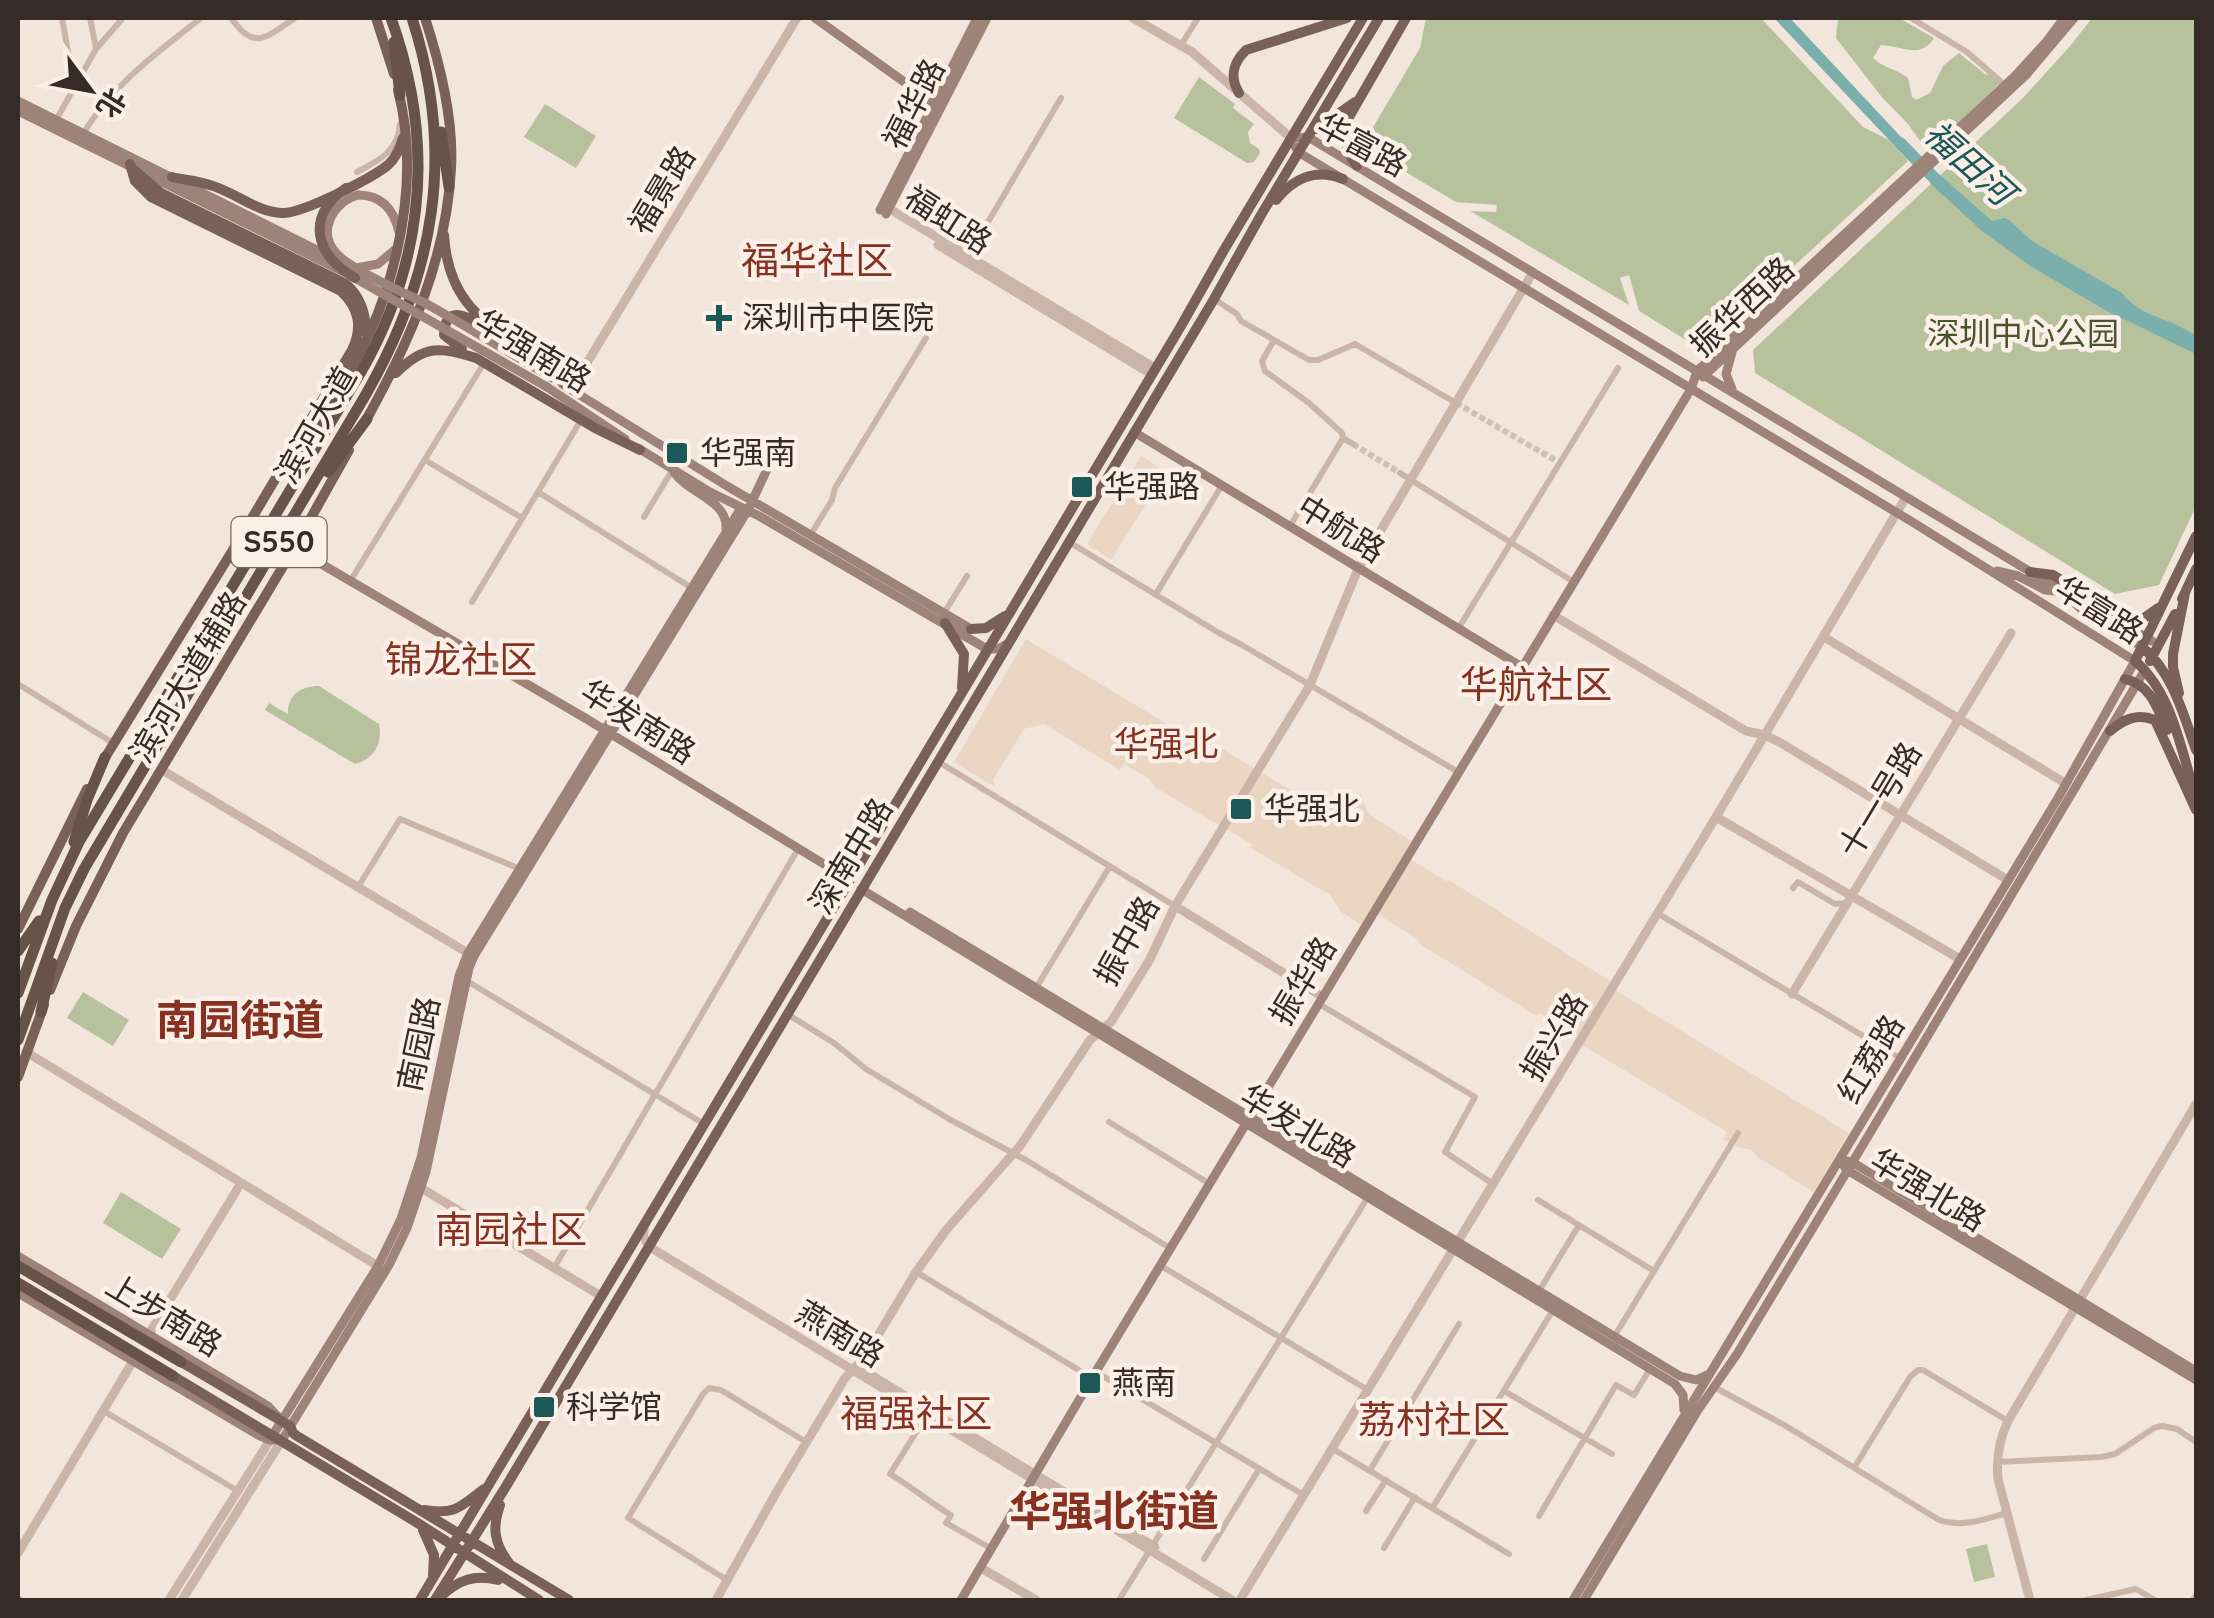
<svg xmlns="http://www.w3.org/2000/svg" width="2214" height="1618" font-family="Quicksand,'Noto Sans SC',sans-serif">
  <rect width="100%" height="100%" fill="#f2e6dc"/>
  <path fill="#b7c19c" d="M1426,18H1761L1863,127L1889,140L1908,161L1716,338L1686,340L1639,311L1629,275L1620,278L1629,305L1470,211L1496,212L1497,205L1456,202L1382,158L1372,129L1420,48Z
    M1838,18H1899L1934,38C1920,60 1902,46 1881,45L1873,58C1883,68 1897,69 1908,78L1912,97L1916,100L1930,93L1943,66L1959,53L1985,74L2000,78L1999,84L1928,152L1908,124L1881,96L1836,38Z
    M2092,18H2196V506L2159,585L2115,594L1755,373L1753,350L2023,98L2071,45Z
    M1199,77L1235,104L1233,108L1254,124L1248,132L1250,143L1259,149L1260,153L1254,162L1247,163L1174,118Z
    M545,104L596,136L576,168L524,137Z
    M319,686L379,724C383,743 374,759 355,764L265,710L269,703L288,714C287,696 300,686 319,686Z
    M83,992L129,1020L113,1046L67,1018Z
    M121,1192L181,1229L162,1259L103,1223Z
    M1987,1544L1995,1577L1974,1582L1966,1549Z"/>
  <path fill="#ead6c3" d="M1141,456L1166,472L1111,560L1087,544Z
    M1026,639L1192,739L1216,745L1320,808L1361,794L1367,810L1373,817L1418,845L1410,859L1445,881L1449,880L1615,984L1613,989L1849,1133L1814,1192L1757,1157L1752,1150L1737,1147L1723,1139L1727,1132L1579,1043L1581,1038L1541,1014L1535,1015L1420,944L1416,938L1377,914L1367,928L1341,912L1330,895L1251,848L1253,845L1156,788L1149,779L1124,764L1120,770L1044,724L1024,729L993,780L995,787L954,762Z"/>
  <path fill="#7bafad" d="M1774,18H1790L1915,152L1907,159Z
    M1939,174L1992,221L2004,218L2009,220L2032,241L2122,293C2136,311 2152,315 2173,323C2181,327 2189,332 2196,335V354L2105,310L2032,267L1982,231L1930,183Z"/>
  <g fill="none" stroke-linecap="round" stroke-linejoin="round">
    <path stroke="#7bafad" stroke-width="12" d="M1900,143L1945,189"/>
    <path stroke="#cdc1b8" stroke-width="6" stroke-dasharray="6 3" stroke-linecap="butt" d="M1456,403L1560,463
      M1353,444L1400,473"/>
    <path stroke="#cab5a8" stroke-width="6" d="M62,18L69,57L68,75L78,82
      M90,18L96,48
      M231,18C255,52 266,37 295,18
      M1911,18L1967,52L2005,85
      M1181,45L1198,18
      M56,120L96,49L123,18
      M83,134C112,85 158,52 201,18
      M357,172C380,160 398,151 400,124
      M968,256L1061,98
      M1214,299L1237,314L1241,321L1309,360H1318L1355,344L1456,403
      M1274,340L1262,361L1265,371L1309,403L1342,433L1343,438L1290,526
      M1343,438L1353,444
      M425,460L522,518
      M1400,473L1574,582
      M538,492L692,588
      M644,517L673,469
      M811,534L832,500L835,488L926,338
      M1069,542L1219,633L1242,645L1458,772
      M351,580L484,363
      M1156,594L1222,485
      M472,602L581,420
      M944,613L967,576
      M1458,629L1618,368
      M18,684L113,743
      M937,761L1175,906
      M358,887L400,819L520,869
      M1793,888L1798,882L1835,904L1846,903
      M1657,913L1900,1058
      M467,981L704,1124
      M1036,988L1110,866
      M1319,1004L1475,1097L1445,1152L1493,1184
      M787,1014L834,1043L866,1069L949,1119L1026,1160L1170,1248
      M1109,1122L1210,1184
      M1538,1200L1654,1271
      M1161,1266L1368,1390
      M554,1268L798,849
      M916,1272L1092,1378
      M1539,1291L1579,1225
      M1614,1337L1738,1133
      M1096,1372L1304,1495
      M1714,1387L1786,1426L1939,1520C1962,1528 1984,1519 2007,1513
      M1504,1391L1612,1454
      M102,1410L238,1491
      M927,1415L890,1474C912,1487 929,1502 951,1515L946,1523L992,1549
      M1333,1449L1509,1554
      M1997,1462L2102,1457L2115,1454L2154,1428L2162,1426L2177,1429L2196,1442
      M1854,1468L1910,1377L1918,1370H1923L2008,1421
      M1370,1470L1459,1324
      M1433,1507L1553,1310
      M1366,1511L1386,1480
      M1539,1516L1616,1385L1634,1395L1650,1369
      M1384,1548L1415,1497
      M1204,1559L1259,1469
      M727,1580L628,1518L703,1394L709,1388L721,1390L806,1442
      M18,1598L21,1600
      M1119,1600L1368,1197
      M2086,1600L2136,1589L2155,1600
      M2193,1600L2196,1595"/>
    <path stroke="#cab5a8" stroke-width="9" d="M1133,18L1192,52L1291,138
      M882,209L888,208L1155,368
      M938,245L1151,374
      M571,389L797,18
      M1553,615L1746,731L1765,735L1781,743L2008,880
      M1824,637L2065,783
      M162,770L473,956
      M1716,817L1960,959
      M1175,906L1323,997
      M1792,994L2011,633
      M26,1052L378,1266
      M416,1185L601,1296
      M644,1227V1237L648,1246L1232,1600
      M149,1334L241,1183
      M856,1366L1155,1547
      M18,1553L133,1361
      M981,1568L1036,1600
      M169,1600L270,1440
      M182,1600L282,1440
      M716,1600L776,1493L845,1378L865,1357L916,1272L947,1229L1020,1146L1090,1040L1111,1022L1149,961L1175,906L1310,685L1358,569L1533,272
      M1240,1600L1716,817L1906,497
      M2030,1600L1998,1479C1996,1458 1999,1440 2008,1421L2196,1104"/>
    <path stroke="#9e8379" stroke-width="9" d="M815,18L935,104
      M18,101L329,256
      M18,111L342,271
      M358,195C382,195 394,210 399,232
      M880,210L977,18
      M886,214L987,18
      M356,268L378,264L397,248
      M1703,377L2026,75L2074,18
      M562,384L727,486L971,629
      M547,387L625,439
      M1732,389L1726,374L1732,352
      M1134,432L1522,667
      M638,448L710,492L759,516L987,649H998L1007,644
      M674,472C689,495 729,499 726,531
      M294,548L585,718L850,880
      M1997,571L2018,576L2045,590L2064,592L2082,610L2142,647
      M861,889L1675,1384L1683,1395L1684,1410
      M910,912L1680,1376L1696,1380L1709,1374
      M1846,1161L1852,1162L2196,1371
      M1844,1166L1847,1170L2196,1380
      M18,1256L268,1406L280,1419
      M18,1293L258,1435L270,1440H282L389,1265L407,1228L426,1172L469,968L474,956L748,510L777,448
      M271,1438L378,1266L401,1219L421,1158L459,976L468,953L741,508
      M961,1600L1092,1378L1691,389L1697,371L2015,76L2047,41L2064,18
      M1573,1600L2058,798L2135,661L1914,523L1298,152L1291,138L1308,137L2064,592L2079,598L2152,641
      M1584,1600L1698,1410L1737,1354L1867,1138L2145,670"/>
    <path stroke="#796159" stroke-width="10" d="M376,18L394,74
      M1239,93C1229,76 1233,63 1246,50L1347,18
      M1316,129L1355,102
      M1357,166C1345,151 1343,135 1349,117L1406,18
      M133,169L161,193L346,284C361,297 366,313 366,333
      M172,177C184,180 198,181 210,185C235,192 256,212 282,213C302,214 372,178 388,165C396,158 400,148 403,138
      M1276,200C1294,178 1315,168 1343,179
      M444,235C450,329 517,328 567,386
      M462,349L444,335C445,305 465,315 482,325
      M396,373C425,344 440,347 476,358L595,428L640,450
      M330,401C391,319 424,191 398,90
      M365,422C409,343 446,261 451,169C454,119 440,64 425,18
      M2196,536L2135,661C2173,693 2181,752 2196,797
      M2030,572L2053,575L2130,621L2141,620L2158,608
      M2182,599L2196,569
      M945,623L964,654L962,688
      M971,629L986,628L1005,616
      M2142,647C2172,671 2184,716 2196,750
      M2150,661L2175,614
      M2125,679C2151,685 2157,707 2167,730
      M2179,693L2173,667V654L2185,593
      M2110,731C2124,719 2137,713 2155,720L2196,810
      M103,761L239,540L352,350C363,327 359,308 341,291L151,197L135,181L130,164
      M18,929L87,789
      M50,990L76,926L123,833L294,548L349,450
      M18,1077L44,1005
      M181,1362L290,1426L293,1433L297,1436L569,1600
      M173,1376L416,1522L539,1600
      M500,1505C492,1528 494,1543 509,1563
      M424,1510C456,1515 460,1507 484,1489
      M423,1530L434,1555L433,1575
      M441,1596C459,1580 474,1574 498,1580
      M420,1600L1181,326L1224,250L1363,18
      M435,1600L505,1488L1214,299L1261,215L1379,18"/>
    <path stroke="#68534c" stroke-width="11" d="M394,42L400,95
      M441,132L449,187
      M295,472L311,437L334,396
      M328,472L367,419
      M74,842L87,800L105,757
      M18,951L39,921
      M18,993L52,900L79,842L361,372C426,258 435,141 391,18
      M41,1012L52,963
      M18,1040L65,908L84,869L365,396C435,274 456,154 412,18
      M18,1266L181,1362
      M18,1283L173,1376"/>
    <path stroke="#9e8379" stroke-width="9" d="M358,195C333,202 316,232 337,254C350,269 404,293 425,303C468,327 510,353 552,378
      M355,278L547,387"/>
    <path stroke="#796159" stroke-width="10" d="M346,188C305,217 315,255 355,278"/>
  </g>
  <g fill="#1d5858" stroke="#faf0e8" stroke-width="4">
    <path d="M714 303h10v10h10v10h-10v10h-10v-10h-10v-10h10z"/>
    <rect x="665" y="441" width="24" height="24" rx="5"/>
    <rect x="1070" y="475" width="24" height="24" rx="5"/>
    <rect x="1229" y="797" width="24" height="24" rx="5"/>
    <rect x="1078" y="1371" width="24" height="24" rx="5"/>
    <rect x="532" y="1395" width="24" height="24" rx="5"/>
  </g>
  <g text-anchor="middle" stroke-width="9" stroke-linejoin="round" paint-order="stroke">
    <rect fill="#faf0e8" stroke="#726662" stroke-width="2.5" x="231.5" y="517" width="95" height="50" rx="8"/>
    <g font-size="30" font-weight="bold" fill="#372b28">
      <text x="279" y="552">S550</text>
    </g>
    <g font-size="32" fill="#372b28" stroke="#faf0e8">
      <text transform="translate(914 104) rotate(-63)" y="11">福华路</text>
      <text transform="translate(1362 145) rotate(28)" y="11">华富路</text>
      <text transform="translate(662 190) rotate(-59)" y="11">福景路</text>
      <text transform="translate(948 220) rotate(33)" y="11">福虹路</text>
      <text transform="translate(1742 307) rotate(-43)" y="11">振华西路</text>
      <text transform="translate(533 351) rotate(31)" y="11">华强南路</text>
      <text transform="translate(316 425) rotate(-60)" y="11">滨河大道</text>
      <text transform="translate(1341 529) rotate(32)" y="11">中航路</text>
      <text transform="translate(2099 610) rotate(32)" y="11">华富路</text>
      <text transform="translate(188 677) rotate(-59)" y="11">滨河大道辅路</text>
      <text transform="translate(638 722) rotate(32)" y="11">华发南路</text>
      <text transform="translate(1880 800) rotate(-59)" y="11">十一号路</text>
      <text transform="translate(851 856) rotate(-59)" y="11">深南中路</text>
      <text transform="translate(1127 941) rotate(-61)" y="11">振中路</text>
      <text transform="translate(1303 981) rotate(-59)" y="11">振华路</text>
      <text transform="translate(1554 1037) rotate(-59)" y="11">振兴路</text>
      <text transform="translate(419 1044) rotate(-78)" y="11">南园路</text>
      <text transform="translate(1871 1059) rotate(-59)" y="11">红荔路</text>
      <text transform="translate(1298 1126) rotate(31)" y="11">华发北路</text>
      <text transform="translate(1928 1190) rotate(31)" y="11">华强北路</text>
      <text transform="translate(164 1315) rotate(31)" y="11">上步南路</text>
      <text transform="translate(840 1334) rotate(31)" y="11">燕南路</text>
    </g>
    <g font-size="32" fill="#372b28" stroke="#faf0e8" text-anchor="start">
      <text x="742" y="329">深圳市中医院</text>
      <text x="700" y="464">华强南</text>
      <text x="1104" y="498">华强路</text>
      <text x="1264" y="820">华强北</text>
      <text x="1112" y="1394">燕南</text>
      <text x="566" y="1418">科学馆</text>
    </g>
    <g font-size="32" fill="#49552c" stroke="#faf0e8">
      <text x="2023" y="345">深圳中心公园</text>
    </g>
    <g font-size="35" font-style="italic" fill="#1d5858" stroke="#faf0e8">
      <text transform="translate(1969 163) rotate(42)" y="12">福田河</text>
    </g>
    <g font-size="35" fill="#863121" stroke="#faf0e8">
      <text x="1166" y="756">华强北</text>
    </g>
    <g font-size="38" fill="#863121" stroke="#faf0e8">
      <text x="817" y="274">福华社区</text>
      <text x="461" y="673">锦龙社区</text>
      <text x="1536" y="698">华航社区</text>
      <text x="511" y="1243">南园社区</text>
      <text x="916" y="1427">福强社区</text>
      <text x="1434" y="1433">荔村社区</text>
    </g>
    <g font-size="42" font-weight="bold" fill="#863121" stroke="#faf0e8">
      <text x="240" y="1035">南园街道</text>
      <text x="1114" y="1526">华强北街道</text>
    </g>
  </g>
  <rect width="2214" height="1618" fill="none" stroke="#372b28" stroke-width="40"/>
  <g transform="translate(90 90) rotate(122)" stroke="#faf0e8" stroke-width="8" paint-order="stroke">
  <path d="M0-8L18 38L0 25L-18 38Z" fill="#372b28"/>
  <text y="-15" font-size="28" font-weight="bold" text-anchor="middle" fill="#372b28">北</text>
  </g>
</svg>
